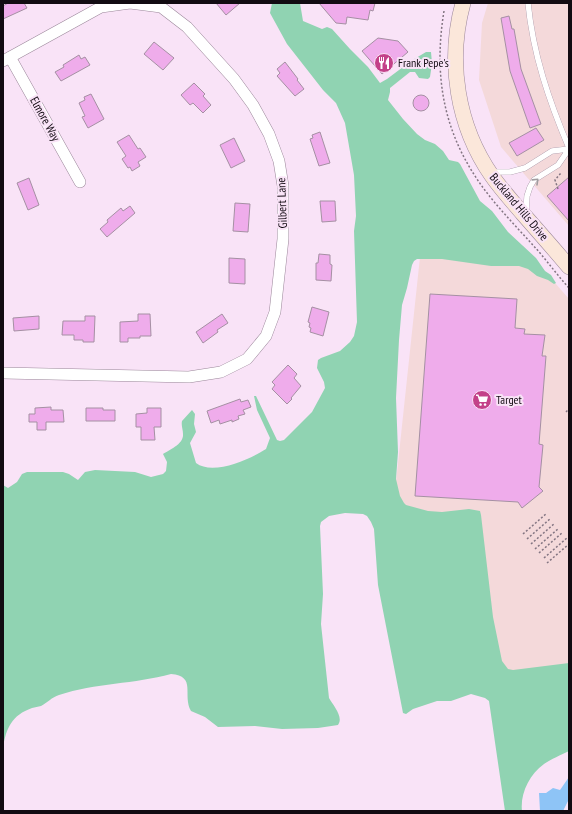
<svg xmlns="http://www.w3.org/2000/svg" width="572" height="814" font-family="'PT Sans Narrow',sans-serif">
  <rect width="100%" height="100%" fill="#f9e3f7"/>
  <path fill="#f4d9da" d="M488,3H569V226L501,147L479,80L482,23Z
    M523,246L569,299V664L501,676L393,510L420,257Z"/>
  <path fill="#90d3b2" d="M272,3H300L303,21L322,29L327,27L332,29L350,49L368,67L380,83L387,79L411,61L426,52H431L432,63L430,77L428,79L419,78L415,72H410L390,88V92L388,100L403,119L417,134L425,140L435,144L443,151L449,160L458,162L460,164L480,201L492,211L508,232L536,258L545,271L551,275L556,283L554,284L548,280L537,276L528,269L519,266H491L442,259H417L414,261L412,265L407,288L402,305L399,340L396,398L398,452L396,479L400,496L404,503L406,505L428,511L442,512L469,509L480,511L481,515L493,617L502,661L508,669L513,670L569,663V751C561,755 551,759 544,764C529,775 520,794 522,811H505L489,701L485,698L471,694L451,701H437L413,709L406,714L403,713L378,585L374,529L371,522L367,516L363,514L345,513L329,516L321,522L320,526L323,594L321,624L329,698C333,705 344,717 338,725L318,728L282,729L255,726L218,727L205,717L191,711C182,695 197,676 171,674C135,684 95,683 59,695C52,697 47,703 41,706C38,707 35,707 32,708C12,715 6,728 3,748V485L8,488L17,482L22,474L27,472H63L69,474L78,480L85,472L95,470L135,472L151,477L163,474L166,471L167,462L163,454C169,450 184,444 183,434C183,429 181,426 182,421L192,410L195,414L194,424L196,432L190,443L196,463C213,476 250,459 266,449L270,438L257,410L254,396H256L277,440L280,441L284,440L312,412L325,388L324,382L317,368L318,360L321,358L340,351L350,342L354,336L357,322L354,231L356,216L354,175L345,123L336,103L323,90L287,44L270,13Z"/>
  <path fill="#8ec4f6" d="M569,777V799L563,811H540L539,793H546L553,788L560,790Z"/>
  <path fill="#efaceb" stroke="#a590a3" d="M8,3H24L27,8L3,19V6Z
    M216,3H240L226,15Z
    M319,3H375L373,11L370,10L368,20L347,17L346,24L336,23Z
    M509,16L512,29H514L521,69L541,124L530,128L510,71L501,18Z
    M378,38L398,41L408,52L382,74L362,51Z
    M154,42L174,58L163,70L144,54Z
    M79,55L81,59L85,57L90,65L61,81L55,72L64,67L63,65Z
    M285,62L298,79L297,80L304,89L295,96L277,76L280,73L277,69Z
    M194,83L205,94L203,96L211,105L203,113L193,103L190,105L181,95Z
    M91,94L104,119L88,128L82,117L85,116L79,103L85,100L84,97Z
    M413 103a8 8 0 1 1 16 0a8 8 0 1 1-16 0Z
    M536,128L544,140L517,156L509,143Z
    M320,132L330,163L319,166L310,139L313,138L312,135Z
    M129,135L138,149L140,148L146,157L138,162L140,166L132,171L130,167L128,168L122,159L126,156L117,142Z
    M234,138L245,161L231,168L220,145Z
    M569,177V221L547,196Z
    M29,178L39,205L28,210L17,183Z
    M320,201H335L336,221L322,222Z
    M235,203L250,204L248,232L233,231Z
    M130,206L135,213L107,237L100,229L108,222L107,220L121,208L123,211Z
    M319,254L330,255V264L332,265L331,281L316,280V263H318Z
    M229,258L245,259V284L229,283Z
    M430,294L517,299L515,328L525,329L524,334L545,335L542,356H546L539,444L543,445L539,487L543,491L522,508L518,502L415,496Z
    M312,307L329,312L323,336L310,332L311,328L309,327L310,323L308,322Z
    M138,314H150L151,336H140V338H128V342H120V322L138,321Z
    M222,314L228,323L217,330L218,332L203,343L196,332Z
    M39,316V329L14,331L13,318Z
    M85,316H95L94,342H83V340H74V335H62L63,321H85Z
    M288,365L297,374L294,378L301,386L291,398L292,399L287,404L272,389L275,385L272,382Z
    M240,399L241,402L248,400L251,407L243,410L245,414L238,416L239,419L232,422V420L220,424L219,420L211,423L207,411Z
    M51,407V410H63L64,422H46V430H37V422H29V414H35V408Z
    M86,408H103V410H115V421H86Z
    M147,408H161V427H154L155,440H141V427H136V414L147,413Z"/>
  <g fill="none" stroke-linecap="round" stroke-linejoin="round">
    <g stroke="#9b879a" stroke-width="6">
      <path id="lane" d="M528,3C533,54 549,101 569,148
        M491,172H510L525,168L552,151L569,149
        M526,212L527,196L530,187L534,180L558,165L569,149"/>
    </g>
    <g stroke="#9b879a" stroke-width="12">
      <path id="street" d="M10,57L80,182
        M3,61L101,7L130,3L161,7L187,27L234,79L253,105L269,134L279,161L283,186V239L275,312L266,336L247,359L221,372L189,377L3,373"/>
    </g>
    <g stroke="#9b879a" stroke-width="16">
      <path id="secondary" d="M463,3C447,61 457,126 492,176C501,189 512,201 523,214C538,231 554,249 569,267"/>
    </g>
    <path stroke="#837582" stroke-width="1.5" stroke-dasharray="2 2" stroke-linecap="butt" d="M444,11C434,72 442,127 477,179C495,206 519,229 540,253C550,265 559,277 569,288
      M558,189L555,180L561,173
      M566,412L569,409
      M523,534L547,513
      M527,539L551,518
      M531,544L555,523
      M535,549L559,528
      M539,553L563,532
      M544,558L568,537
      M547,563L569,544"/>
    <use href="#lane" stroke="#fff" stroke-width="5.5"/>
    <use href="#street" stroke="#fff" stroke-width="11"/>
    <use href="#secondary" stroke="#fbe7da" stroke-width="15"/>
  </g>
  <defs><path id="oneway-chevron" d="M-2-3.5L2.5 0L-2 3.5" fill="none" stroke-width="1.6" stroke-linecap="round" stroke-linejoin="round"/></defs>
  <use stroke="#a09da0" href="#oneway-chevron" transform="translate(536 181) rotate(-44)"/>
  <defs>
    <g id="restaurant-disc" transform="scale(1)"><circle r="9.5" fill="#c34189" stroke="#f9e3f7"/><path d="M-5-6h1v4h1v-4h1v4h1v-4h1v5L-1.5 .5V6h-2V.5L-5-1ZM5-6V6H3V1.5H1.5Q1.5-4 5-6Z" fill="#fff"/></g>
    <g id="supermarket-disc" transform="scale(1)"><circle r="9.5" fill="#c34189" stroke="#f9e3f7"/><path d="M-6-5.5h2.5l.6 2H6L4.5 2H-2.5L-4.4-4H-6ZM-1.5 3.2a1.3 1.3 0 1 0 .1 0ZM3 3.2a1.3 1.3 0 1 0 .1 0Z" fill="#fff"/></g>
  </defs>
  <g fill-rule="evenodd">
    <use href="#restaurant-disc" x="384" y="63"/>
    <use href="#supermarket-disc" x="482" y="400"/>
  </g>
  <g text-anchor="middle" stroke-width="4" stroke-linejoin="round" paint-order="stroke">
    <g font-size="12" fill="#120b12" stroke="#f9e3f7" text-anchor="start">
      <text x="398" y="67">Frank Pepe's</text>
      <text x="496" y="404">Target</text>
    </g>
    <g font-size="12" fill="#120b12" stroke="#f9e3f7">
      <text transform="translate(45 119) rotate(61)" y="4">Elmore Way</text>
      <text transform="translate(282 203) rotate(-92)" y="4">Gilbert Lane</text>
      <text transform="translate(519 207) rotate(50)" y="4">Buckland Hills Drive</text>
    </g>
  </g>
  <rect width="572" height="814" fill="none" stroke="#120b12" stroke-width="8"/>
</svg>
